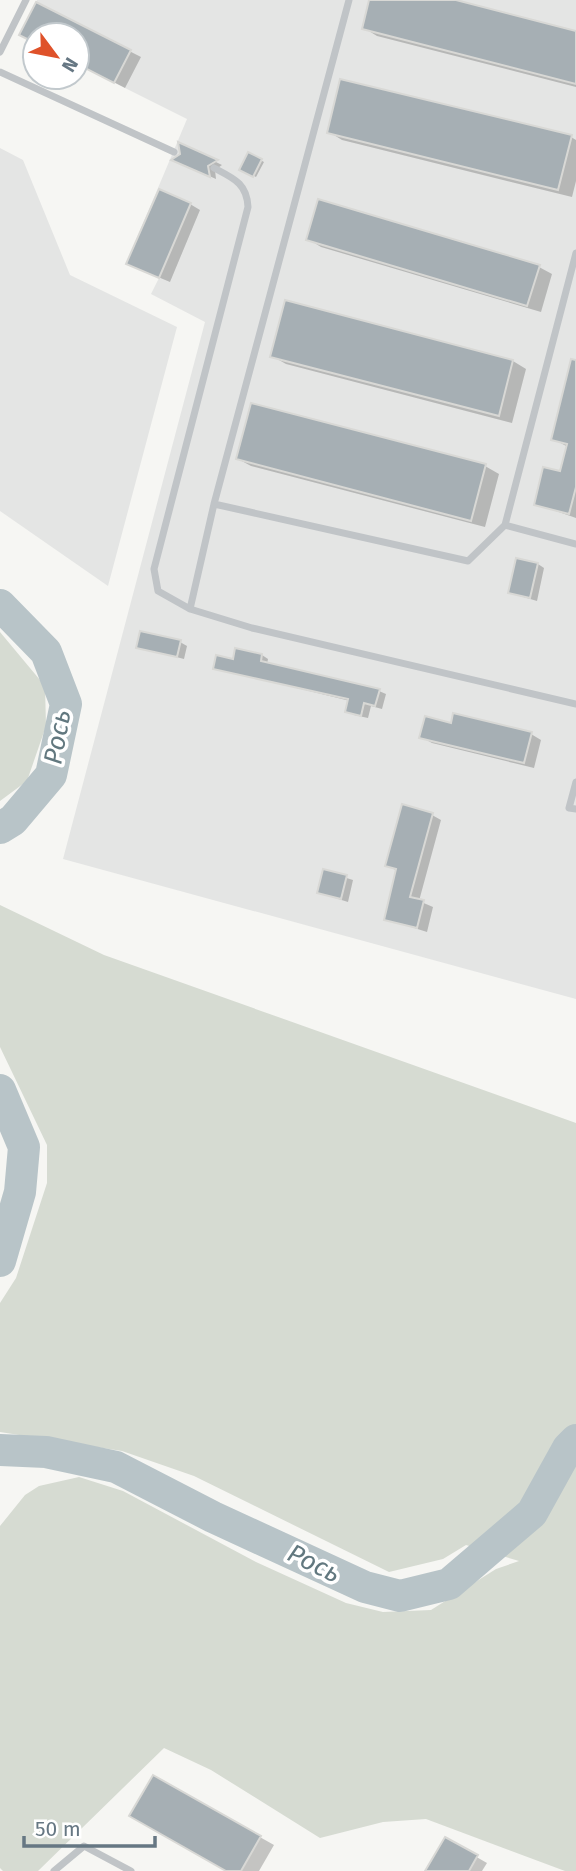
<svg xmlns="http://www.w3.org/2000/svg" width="576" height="1871" font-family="'Fira Sans',sans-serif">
  <rect width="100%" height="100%" fill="#f6f6f3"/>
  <path fill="#e4e5e4" d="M37,0H576V999L63,859L205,322L151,294L159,278L126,264L187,119L77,64V35H35V43L19,35Z
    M0,148L23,160L70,275L177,327L108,586L0,511Z"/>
  <path fill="#d6dbd2" d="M0,632L45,686L46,726L27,781L0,801Z
    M0,905L104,955L576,1123V1871H565L426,1819L383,1822L320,1838L211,1770L164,1748L38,1871H3L0,1868V1526L25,1495L39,1486L79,1477L123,1491L256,1562L346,1603L383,1612L431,1610L496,1569L519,1561L466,1545L443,1559L389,1572L194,1476L122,1451L0,1432V1303L16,1278L47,1183V1145L0,1047Z"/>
  <path fill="#0003" d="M371,0H449L576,32V87L377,36L364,28Z
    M37,4L141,57L125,88L77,63V35H35V42L22,35Z
    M329,132L571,137L576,140V181L572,197L342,140Z
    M181,145L222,165L215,170L216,179L180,163Z
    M249,154L264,162L256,177L241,169Z
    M190,204L200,210L170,282L139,269Z
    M308,239L539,267L552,274L541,312L321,247Z
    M286,302L513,361L526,369L512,423L286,364L272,356Z
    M576,386V518L536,504L561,473L568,447L553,439Z
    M238,459L485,466L499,474L485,527L251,466Z
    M538,564L544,568L537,601L510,593Z
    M180,642L187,646L184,659L138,647Z
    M262,655L268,659L267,664L379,691L386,694L382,709L371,706L368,718L354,715L347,711L350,701L215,668Z
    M452,725L531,734L541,740L534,768L432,743L421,737Z
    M432,815L441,820L419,901L433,907L427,932L386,919L397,871L387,865Z
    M324,871L353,880L348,902L319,893Z
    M153,1777L274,1845L259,1871H230Z
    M445,1839L487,1863L482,1871H427Z"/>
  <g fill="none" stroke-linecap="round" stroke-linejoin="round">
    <path stroke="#b8c4c8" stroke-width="32" d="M0,605L46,652L66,704L51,775L13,820L0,828
      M0,1090L24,1147L20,1192L0,1261
      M0,1450L46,1452L116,1467L213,1517L365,1587L400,1596L449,1584L532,1513L568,1448L576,1440"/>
  </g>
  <path fill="#a6afb4" stroke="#d8d8d5" stroke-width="2" d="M369,0H456L576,31V84L362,29Z
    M36,2L131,50L114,83L77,64V35H35V43L19,35Z
    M340,79L572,135L558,190L327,133Z
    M178,142L218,160L208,166L210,177L171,160L180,154Z
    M248,152L262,159L253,177L239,170Z
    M159,189L191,203L159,278L126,264Z
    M318,199L540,265L527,306L306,240Z
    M285,300L513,360L499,416L270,357Z
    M571,359L576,360V487L569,514L534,505L543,467L560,471L567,444L551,440Z
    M251,403L486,464L471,521L236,459Z
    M516,558L538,563L530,598L508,593Z
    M140,631L181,640L177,657L136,648Z
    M235,648L262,654L261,661L380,689L375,706L364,703L361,716L345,712L348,699L213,669L216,655L233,659Z
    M453,713L532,732L524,763L419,738L425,716L451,723Z
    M402,804L433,813L410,897L424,900L417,928L384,920L396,869L385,866Z
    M323,869L347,875L341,899L317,893Z
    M153,1775L261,1836L241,1871H226L129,1816Z
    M445,1837L478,1855L469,1871H425Z"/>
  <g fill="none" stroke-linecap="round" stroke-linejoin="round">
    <path stroke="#c0c4c7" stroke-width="7" d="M0,52L26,0
      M0,72L174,152
      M214,168C233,178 247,183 248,207L154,569L158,591L190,609L252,628L576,704
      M576,253L505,525L576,544
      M214,504L468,561L505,525
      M190,609L214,504L349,0
      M576,782L569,808L576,809
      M54,1871L84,1846L131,1871"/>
  </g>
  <g text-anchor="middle" stroke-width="7" stroke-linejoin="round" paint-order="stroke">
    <g font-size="26" font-style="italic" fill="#62787f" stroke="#fff">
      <text transform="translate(57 737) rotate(-80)" y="9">Рось</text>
      <text transform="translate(314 1563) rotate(26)" y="9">Рось</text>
    </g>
  </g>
  <g transform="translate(56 56) rotate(122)"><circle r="33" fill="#ffffff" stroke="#c2c9cd" stroke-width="2"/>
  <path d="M0-5L12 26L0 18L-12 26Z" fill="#df522a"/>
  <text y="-10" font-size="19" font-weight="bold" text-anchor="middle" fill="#667783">N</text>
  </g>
  <path d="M24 1836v10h131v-10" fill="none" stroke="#667783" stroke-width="3.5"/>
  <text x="35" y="1836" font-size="21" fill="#667783" stroke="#ffffff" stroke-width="5" paint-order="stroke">50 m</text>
</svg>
